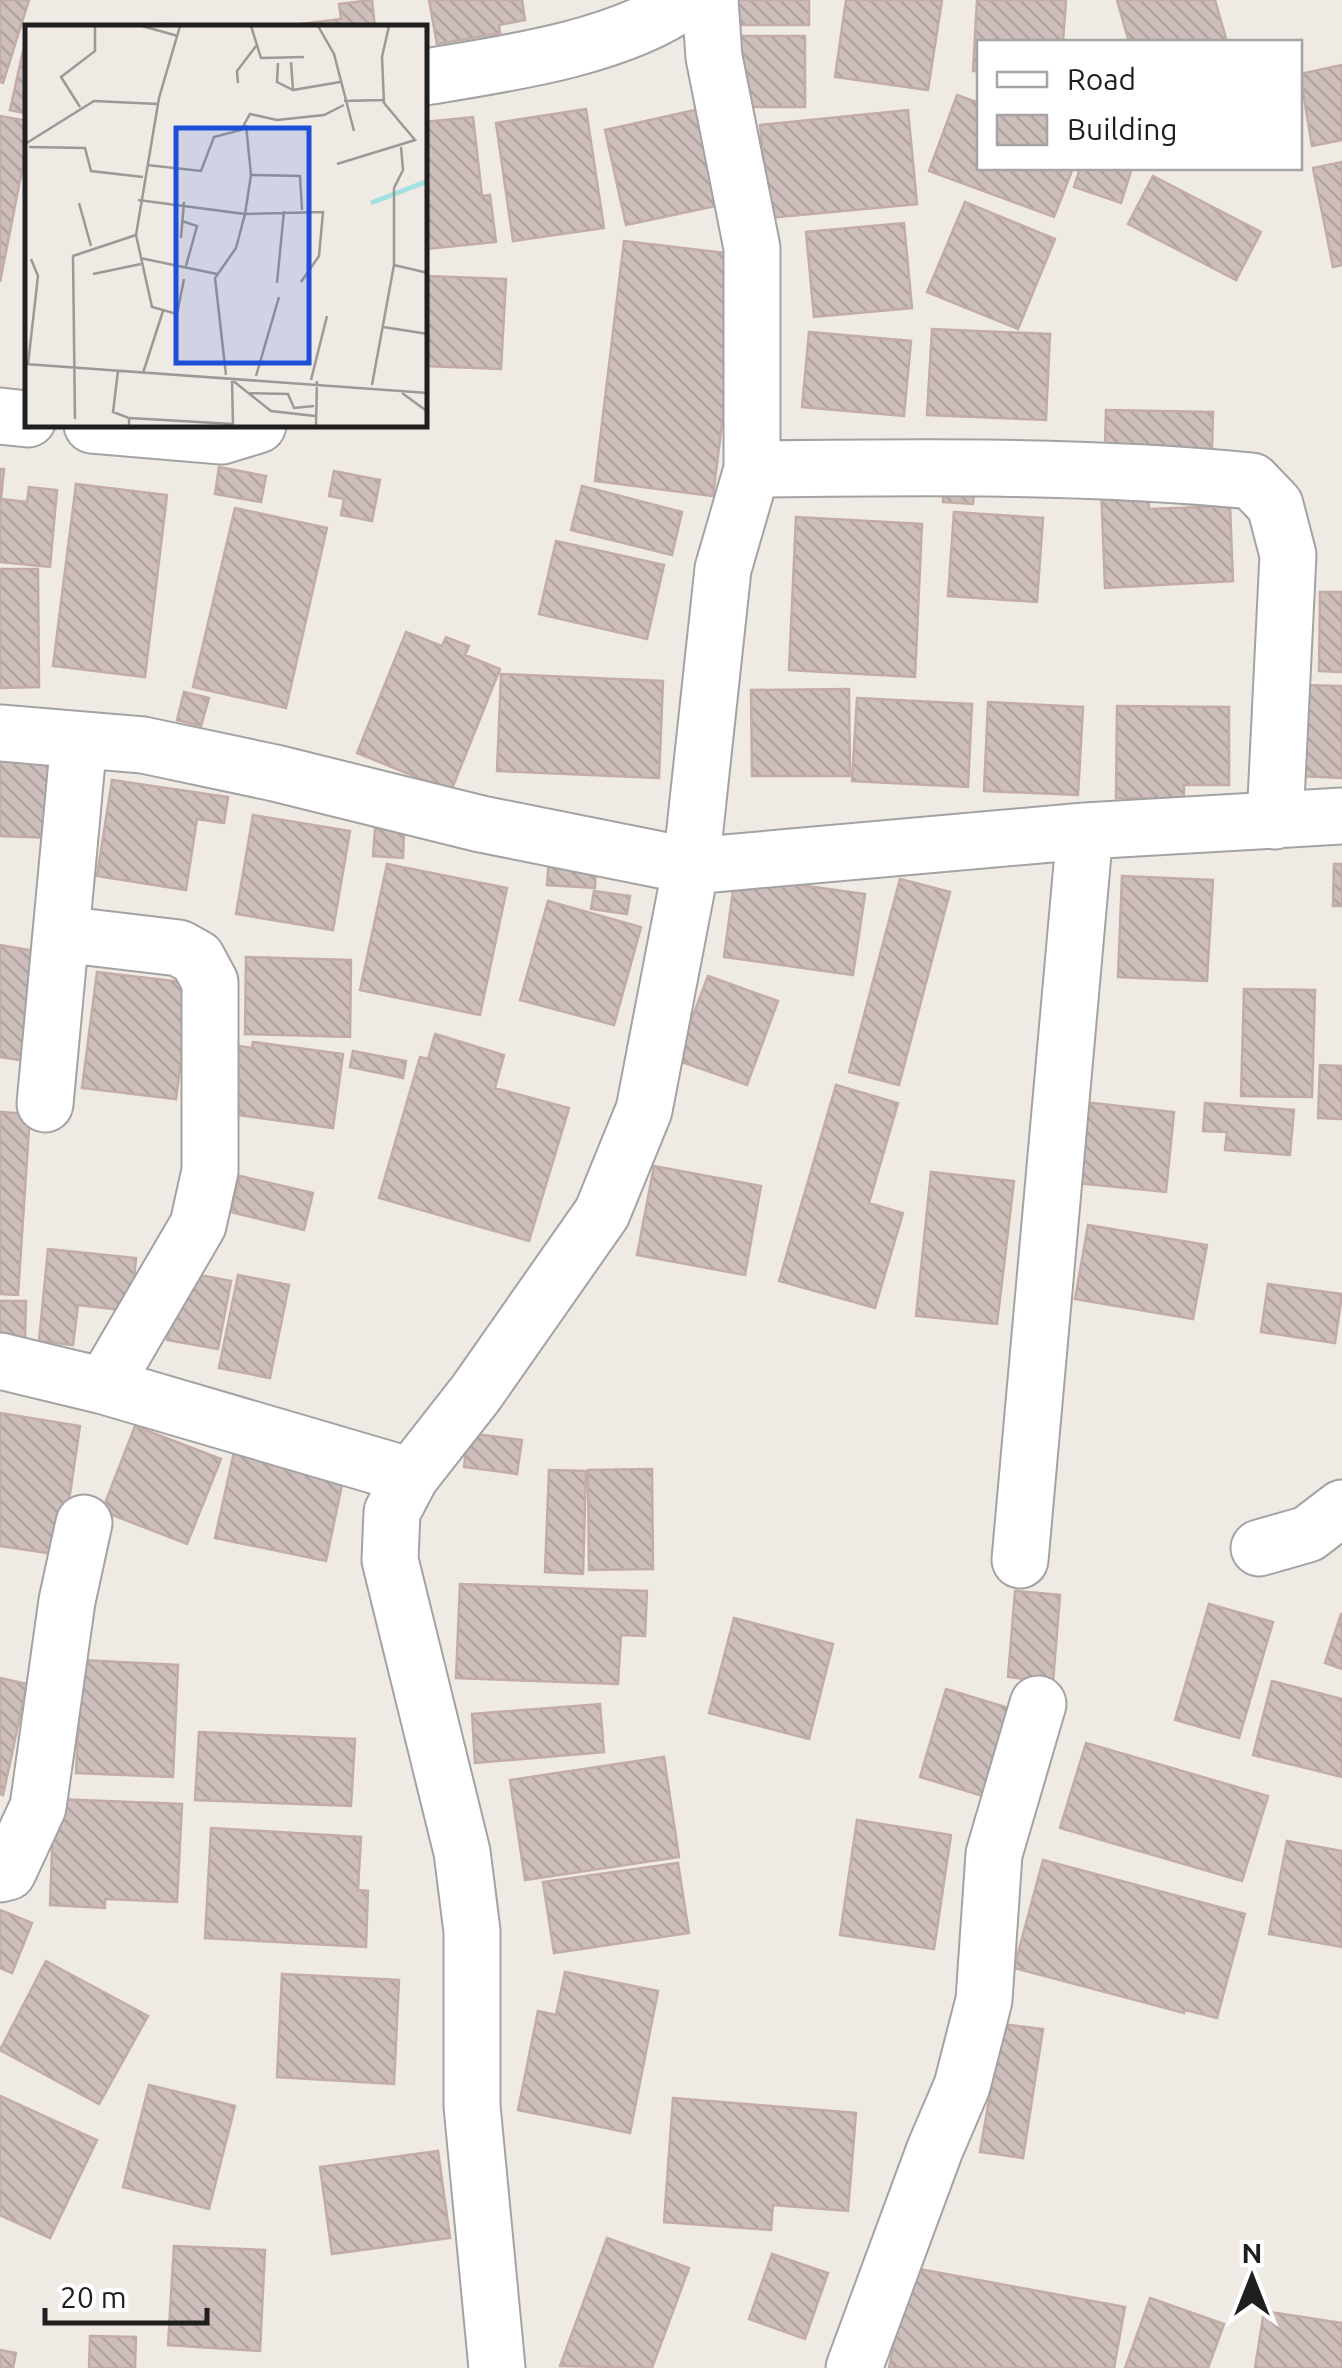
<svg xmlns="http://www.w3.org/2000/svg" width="1342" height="2368" font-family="Ubuntu,sans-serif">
  <defs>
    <pattern id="building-back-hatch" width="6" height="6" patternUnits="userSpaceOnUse" patternTransform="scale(2.5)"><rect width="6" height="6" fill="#cdbebb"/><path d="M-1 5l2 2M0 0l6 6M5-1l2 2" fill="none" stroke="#b0a3a0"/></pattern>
  </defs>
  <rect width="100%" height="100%" fill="#f0eae5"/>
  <path fill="url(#building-back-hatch)" stroke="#c3aca6" stroke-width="2.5" d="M0,0H29L3,83L0,82Z
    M372,0L375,28H268L341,19L339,4Z
    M429,0H522L525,20L499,25L500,33L437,44Z
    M731,0H809V25H731Z
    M846,0H942L928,90L835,77Z
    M977,0H1066L1063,42H979V71H973Z
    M1117,0H1215L1227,42H1129Z
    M158,24L243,25V28H158Z
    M733,36H805V107H733Z
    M23,51L28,52V114L10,110Z
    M1342,65V140L1312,146L1300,74Z
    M957,95L979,103V168H1073L1054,217L929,171Z
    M704,108L725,204L626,225L605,130Z
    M586,109L604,228L513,241L496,123Z
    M908,110L917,204L769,218L760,125Z
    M0,116L28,121V140L0,282Z
    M473,117L482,196L490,195L496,242L425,249V122Z
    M1342,162V265L1333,267L1313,168Z
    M1080,168H1132L1121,203L1074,187Z
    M1153,176L1261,232L1236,280L1128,224Z
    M965,202L1055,239L1018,329L927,292Z
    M904,223L912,308L814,317L806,232Z
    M624,241L743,255L713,496L595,481Z
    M425,276L506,279L501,369L425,366Z
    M932,329L1050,334L1046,420L927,415Z
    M809,332L911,341L904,416L802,407Z
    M1106,410L1213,412L1212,450L1105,447Z
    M219,467L266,476L261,502L215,494Z
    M0,469H4L1,499L27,502L29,487L57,490L50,567L0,562Z
    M334,471L380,480L372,521L341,515L344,499L329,496Z
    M944,477L975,479L973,504L943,502Z
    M1148,483L1149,509L1230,506L1233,581L1105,588L1101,485Z
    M76,484L167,495L145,677L53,666Z
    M582,486L682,512L672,555L571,530Z
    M235,508L327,528L286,708L193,687Z
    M954,512L1043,518L1037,602L948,596Z
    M796,517L922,524L915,677L789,670Z
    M556,541L664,565L647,639L539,614Z
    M0,569H38L39,687L0,688Z
    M1320,592H1342V672L1319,671Z
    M406,632L442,646L446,637L469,646L465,655L500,669L451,791L357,753Z
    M501,674L663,681L659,778L497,771Z
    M1301,685L1342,686V778L1298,776Z
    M849,689L850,776H752L751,690Z
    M184,692L209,698L201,726L177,720Z
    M857,698L972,704L968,787L852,781Z
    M988,702L1083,707L1078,795L984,791Z
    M1117,706L1229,707V785H1184V799L1116,798Z
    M0,759L56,763L52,838L0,836Z
    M112,780L228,797L224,823L197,819L186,890L97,876Z
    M253,815L350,831L333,930L236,914Z
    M375,829L404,831L403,858L373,856Z
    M549,858L596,860L595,888L547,885Z
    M387,864L507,888L480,1015L360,990Z
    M1334,864H1342V906H1333Z
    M735,876L865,894L853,975L724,957Z
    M1122,876L1213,880L1207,981L1118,977Z
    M900,879L950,892L899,1085L849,1072Z
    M594,891L630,896L627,914L591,909Z
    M548,901L641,927L614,1025L520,1000Z
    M0,945L52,954L32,1062L0,1057Z
    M246,957L351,960L350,1037L245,1034Z
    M97,972L191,983L176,1099L82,1088Z
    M708,976L778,1001L747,1085L676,1060Z
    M1244,989L1315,990L1312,1097L1241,1096Z
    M435,1034L504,1055L495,1088L569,1108L529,1241L379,1198L420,1057L428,1059Z
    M253,1042L343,1054L333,1128L223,1113L232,1045L252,1048Z
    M353,1051L406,1061L403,1078L350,1067Z
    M1320,1065L1342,1066V1119L1318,1118Z
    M836,1085L898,1103L869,1203L903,1213L875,1308L779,1281Z
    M1084,1102L1174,1112L1166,1192L1075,1183Z
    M1205,1103L1294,1110L1290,1155L1225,1150L1227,1132L1203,1131Z
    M0,1112L30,1114L18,1295L0,1294Z
    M654,1166L761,1186L745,1275L637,1255Z
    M931,1172L1014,1181L997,1324L916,1316Z
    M240,1176L313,1193L304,1230L231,1212Z
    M1088,1225L1207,1245L1193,1319L1075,1299Z
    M48,1249L136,1258L131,1311L78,1305L73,1345L39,1341Z
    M179,1271L231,1281L218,1349L167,1340Z
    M238,1275L289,1285L270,1378L219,1368Z
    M1268,1284L1342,1294L1335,1343L1261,1332Z
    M0,1301H26L25,1338H0Z
    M0,1413L80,1426L61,1555L0,1546Z
    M135,1426L221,1459L187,1544L102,1511Z
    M468,1433L522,1440L517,1474L464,1467Z
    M234,1452L344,1475L326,1561L215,1538Z
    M652,1469L653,1569L589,1570L588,1470Z
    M549,1470L586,1471L583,1574L545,1572Z
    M460,1584L647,1591L645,1636L621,1635L618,1684L456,1678Z
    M1015,1591L1060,1595L1053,1682L1008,1677Z
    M1209,1604L1273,1622L1239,1738L1175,1720Z
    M1341,1614H1342V1669L1325,1663Z
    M734,1618L833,1644L809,1739L709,1713Z
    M81,1660L178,1665L173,1777L76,1773Z
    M0,1678L27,1684L3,1795L0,1794Z
    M1272,1681L1342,1699V1777L1253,1755Z
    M946,1689L1022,1712L996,1800L920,1777Z
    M600,1704L604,1752L475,1763L472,1714Z
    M199,1732L355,1739L351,1806L195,1800Z
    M1086,1743L1268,1796L1242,1881L1060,1828Z
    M664,1757L679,1857L525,1880L510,1780Z
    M54,1799L182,1804L177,1902L105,1899V1908L50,1905Z
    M857,1820L951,1835L934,1949L840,1935Z
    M211,1828L361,1837L358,1890L368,1891L366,1947L205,1938Z
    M1287,1841L1342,1851V1947L1269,1934Z
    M1043,1860L1245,1914L1217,2018L1185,2010L1184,2013L1014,1968Z
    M678,1863L689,1933L554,1953L543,1882Z
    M0,1910L32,1923L12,1973L0,1968Z
    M46,1961L148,2016L99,2104L0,2050Z
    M565,1972L658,1991L630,2133L518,2110L538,2011L556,2015Z
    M282,1974L399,1980L394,2084L277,2077Z
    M1002,2024L1043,2029L1023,2158L980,2152Z
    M149,2085L235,2106L209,2209L123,2187Z
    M0,2096L97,2140L50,2238L0,2215Z
    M673,2098L856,2113L848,2211L773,2205L771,2230L664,2222Z
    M438,2151L450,2238L332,2254L320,2167Z
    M607,2238L689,2268L652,2368L560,2366Z
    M174,2246L265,2250L260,2351L168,2345Z
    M772,2254L828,2273L805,2339L749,2319Z
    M908,2267L1125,2307L1114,2368H889Z
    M1150,2298L1224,2324L1208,2368H1125Z
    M1264,2311L1342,2323V2368H1255Z
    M90,2336L136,2337L135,2368H89Z
    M0,2350L16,2353L13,2368H0Z"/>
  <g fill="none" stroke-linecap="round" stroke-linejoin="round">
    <g stroke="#a3a3a3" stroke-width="59">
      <path id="minor" d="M425,77C504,64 621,48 686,0
        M0,416L28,419
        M92,425L222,436L258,425
        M752,469C919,467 1086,465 1252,481L1275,505L1288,555L1275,821
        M0,733L143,745L275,773L481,824L691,866L723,569L752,469V248L714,57L710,0
        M61,934L179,948L197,958L210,982V1171L198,1225L104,1386
        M45,1104L79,740
        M0,1361L104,1386L411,1476
        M1259,1548L1308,1534L1342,1508
        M1020,1560L1085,831
        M0,1874L8,1872L38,1807L67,1601L84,1523
        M497,2368L472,2106V1931L462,1852L390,1560L392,1512L411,1476L476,1393L602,1213L644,1110L691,866L1085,831L1342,816
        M854,2368L935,2149L962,2086L984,2000L994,1854L1038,1704"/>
    </g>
    <use href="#minor" stroke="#fff" stroke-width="55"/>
  </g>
  <g transform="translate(25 25)">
    <rect width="402" height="402" fill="#f0eae5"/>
    <path fill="none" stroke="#a2e1e0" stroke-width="5" d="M346,178L403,156"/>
    <path fill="none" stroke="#9c9996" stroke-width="2.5" d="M117,1L153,11M155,1L134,73L111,210L127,282L152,289L159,254M226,1L236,33L279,32M293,1L309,29L329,106M266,37L268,65L315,57M253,38L252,57L268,65M213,58L212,46L231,21M319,76L358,75M55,82L36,52L70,26V1M0,119L69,76L133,79M4,122L60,123L66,146L118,152M312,139L390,115L359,78L357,32L364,1M122,140L176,146L189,112L216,105L225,89L252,95L299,90L319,80M226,150L275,151L277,185M113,175L220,189L226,150L221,100M54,178L66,221M157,196L172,201L161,241M156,213L159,177M115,233L192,249M369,240L403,248M68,249L116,239M252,258L259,186M358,302L403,309M0,339L403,368M3,339L13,251L6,234M93,346L88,387L104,393V401M118,348L138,286M201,350L190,253L211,223L220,189L298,187L294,231L276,257M231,351L254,272M207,354L208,400M207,355L246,386L290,391M286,355L302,291M347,360L369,240V163L378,145L376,122M223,368L263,369L269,383L289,381M377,368L403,387M104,393L208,399M50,394L48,231L111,210M291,401L292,356"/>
    <path fill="#1d4ed8" fill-opacity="0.15" stroke="#1d4ed8" stroke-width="5" d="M151,103H284V338H151Z"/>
    <rect width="402" height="402" fill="none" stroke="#1f1f1f" stroke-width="5"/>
  </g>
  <rect x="977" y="40" width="325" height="130" fill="#ffffff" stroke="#a5a5a5" stroke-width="2.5"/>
  <rect x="997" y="72" width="50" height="15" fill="#ffffff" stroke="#a5a5a5" stroke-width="2.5"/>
  <text x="1067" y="90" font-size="30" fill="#1f1f1f">Road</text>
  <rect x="997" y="115" width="50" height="30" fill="url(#building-back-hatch)" stroke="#a5a5a5" stroke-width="2.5"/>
  <text x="1067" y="140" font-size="30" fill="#1f1f1f">Building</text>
  <g transform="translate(1252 2278)" stroke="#ffffff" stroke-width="8" paint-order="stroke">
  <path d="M0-8L18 38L0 25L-18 38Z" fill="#1f1f1f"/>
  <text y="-15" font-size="28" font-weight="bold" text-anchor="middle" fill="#1f1f1f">N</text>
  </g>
  <path d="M45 2308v15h162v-15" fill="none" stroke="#1f1f1f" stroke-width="5"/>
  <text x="60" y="2308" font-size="30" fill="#1f1f1f" stroke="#ffffff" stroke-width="8" paint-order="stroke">20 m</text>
</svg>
